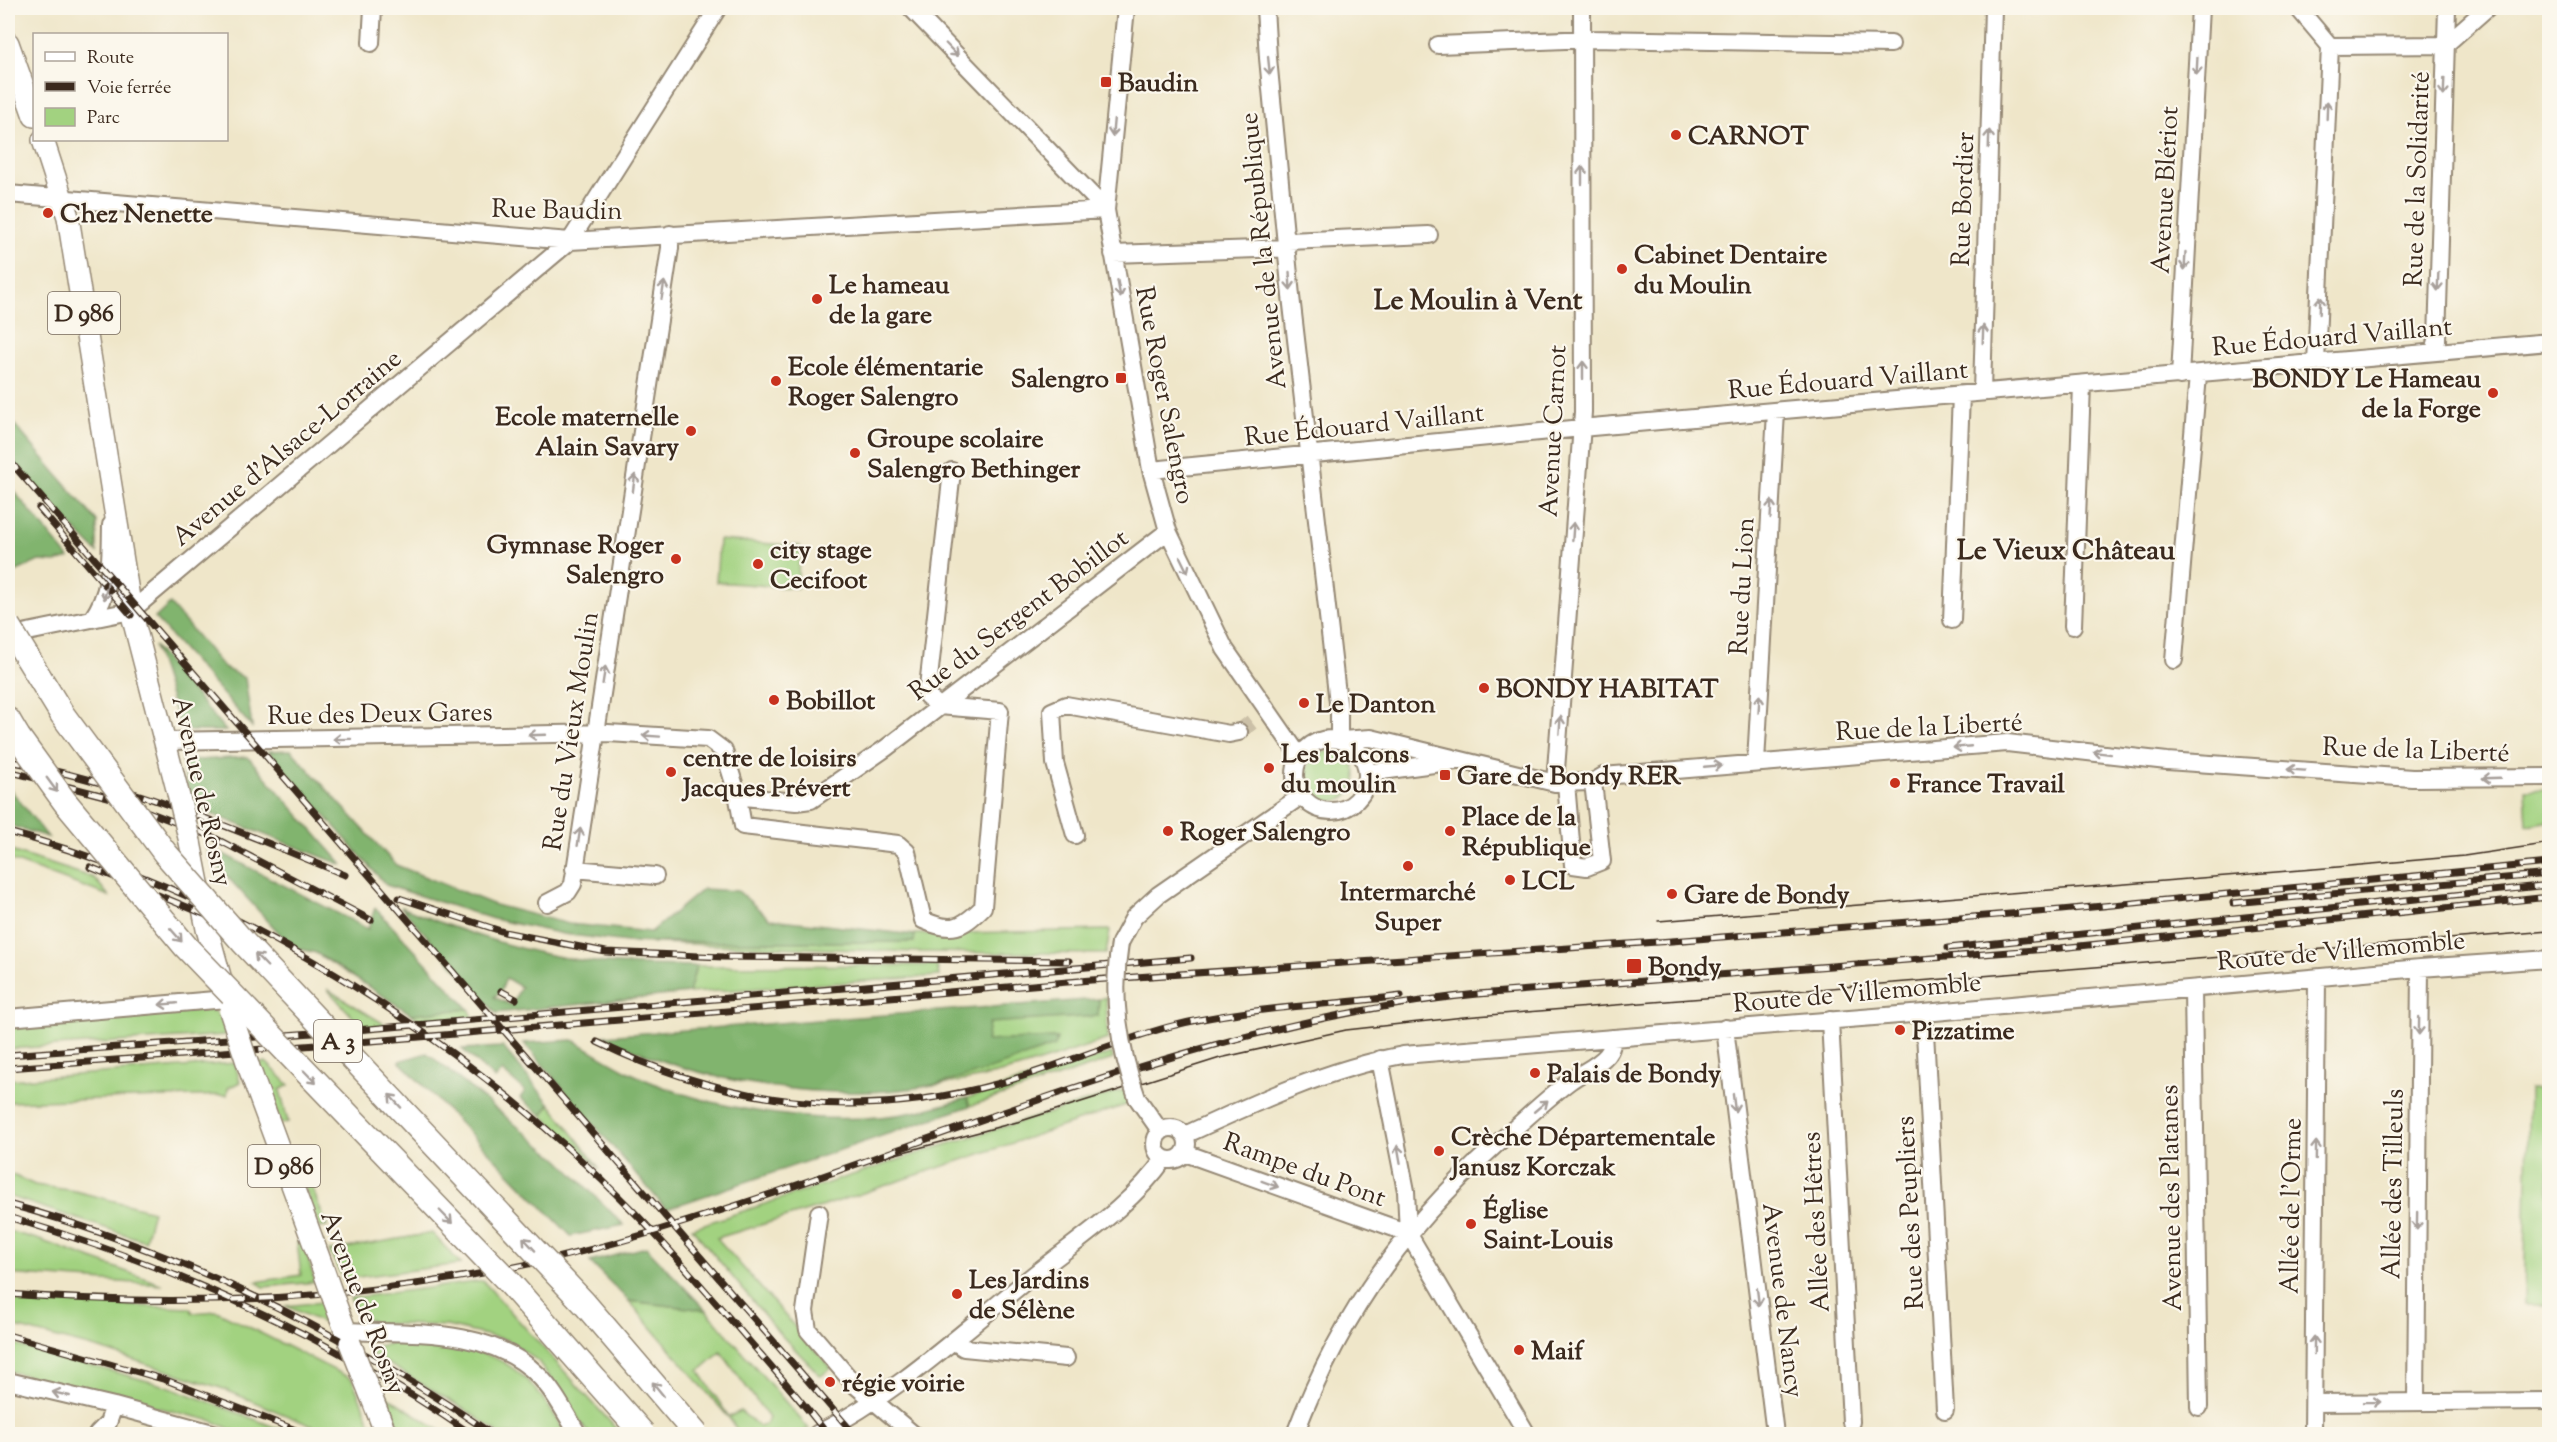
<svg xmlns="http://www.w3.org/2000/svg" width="2557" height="1442" font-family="'Sorts Mill Goudy',serif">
  <rect width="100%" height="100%" fill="#fbf7ec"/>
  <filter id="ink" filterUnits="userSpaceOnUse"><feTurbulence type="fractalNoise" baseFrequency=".0167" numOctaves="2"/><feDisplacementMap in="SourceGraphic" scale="12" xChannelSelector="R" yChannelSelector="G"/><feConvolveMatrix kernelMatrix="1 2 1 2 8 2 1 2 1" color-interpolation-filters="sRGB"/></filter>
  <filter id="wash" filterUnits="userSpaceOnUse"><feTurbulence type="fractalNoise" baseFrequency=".008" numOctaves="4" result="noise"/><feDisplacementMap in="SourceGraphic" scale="24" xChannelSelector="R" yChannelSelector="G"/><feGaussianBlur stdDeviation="1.35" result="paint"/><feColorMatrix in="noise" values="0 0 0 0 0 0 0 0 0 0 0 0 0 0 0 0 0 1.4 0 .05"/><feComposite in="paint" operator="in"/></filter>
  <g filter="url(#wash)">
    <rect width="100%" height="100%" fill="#efe6c9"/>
    <path fill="#a2d280" stroke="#6e7e4f" stroke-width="1.5" fill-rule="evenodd" d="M719,540L800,546L797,588L716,582Z
      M1306 776a25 25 0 1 1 50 0a25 25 0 1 1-50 0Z
      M2549,789V821L2527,825L2525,790Z
      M8,850L94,878L109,896L8,859Z
      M1110,930L1106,954L918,952L627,942H913L915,934Z
      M937,965L939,976L689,993L696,966Z
      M327,989L386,1025L364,1029Z
      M1106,997L1108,1039C1050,1059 994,1079 934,1085L1013,1060L1057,1038L986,1041L989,1022L1097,1016L1099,999Z
      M211,1008L222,1020L226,1035L8,1049V1027Z
      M469,1009L473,1017L423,1022L411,1014Z
      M1112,1053L1113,1059L970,1106L967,1098Z
      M266,1062L289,1085L280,1090L288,1122L281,1124L258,1064Z
      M235,1063L240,1082L228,1088L227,1095L8,1102V1080Z
      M2529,1089L2549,1090V1304H2524Z
      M1124,1090L1129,1104L824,1206L717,1238L831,1368L821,1376L779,1333L692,1228L925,1151Z
      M550,1104L600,1169L542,1115Z
      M297,1149L327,1226L320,1228L291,1151Z
      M8,1173L35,1185L75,1191L153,1211L145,1241L8,1196Z
      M8,1231L37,1239L163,1285L8,1274Z
      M432,1233L461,1264L343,1279L329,1251Z
      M303,1241L315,1282L264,1287L256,1282L301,1275L297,1242Z
      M483,1281L612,1424L620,1434H589L538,1361L507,1340L447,1326L375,1323L357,1313L350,1298Z
      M8,1301L190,1308L193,1313L217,1311L352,1379L375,1434H331L221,1388L100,1349L8,1325Z
      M629,1301L706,1310L809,1429L796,1434H740L729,1418ZM721,1352L769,1418L766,1424L759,1426L740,1411L729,1417L699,1371Z
      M322,1302L332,1327L286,1306Z
      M398,1342C489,1349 518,1351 566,1434H500L467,1411L370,1353L373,1347Z
      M8,1343L170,1387L293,1434H241L213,1421L8,1371Z
      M385,1395L446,1434H403Z"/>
    <path fill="#81b46e" stroke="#5e6f46" stroke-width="1.5" fill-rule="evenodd" d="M8,417L97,521V552L46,500L8,454Z
      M8,484L69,558L56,562L39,561L15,572L8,561Z
      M170,604L224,668L245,678L252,727L155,618Z
      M154,646L226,731H189L178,721Z
      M291,750L396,865L495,905L569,924L651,932L703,889L738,891L770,919L915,935L914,942H627L563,934L493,919L386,885L268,751Z
      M248,757L343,865L191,806L182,761Z
      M8,789H10L48,837L8,825Z
      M206,845L368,929L375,908L469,1009L411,1014L316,953L292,947L209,857Z
      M401,907C469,935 544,960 618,964C644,966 670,965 696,966L689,993L496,1013ZM506,978L521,987L511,1005L494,997L501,991Z
      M1099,999L1098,1016L989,1023L986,1041L1057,1038L1055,1046C1015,1059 974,1077 933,1085C850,1101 743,1089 663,1061C643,1054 623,1045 604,1036Z
      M573,1040C593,1051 612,1064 633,1074C709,1111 830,1129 914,1112C932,1108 949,1103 967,1098L970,1106L666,1209L524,1043Z
      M503,1047L550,1104L542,1115L520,1098L525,1091L502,1071L495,1079L462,1049Z
      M427,1053L559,1160L624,1225L571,1236L399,1061Z
      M646,1247L706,1310L629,1301L590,1262Z"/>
  </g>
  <g filter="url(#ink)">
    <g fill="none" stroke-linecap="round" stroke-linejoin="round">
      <path stroke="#cbc0a7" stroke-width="16" stroke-dasharray="16 8" stroke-linecap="butt" d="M1239,732L1257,718"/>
      <g stroke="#958874" stroke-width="20">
        <path id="minor" d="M911,8L1106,210
          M1126,8L1106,210L1151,470L1168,531L1225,649L1300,757
          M1265,8L1268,58L1291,296L1339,711V740
          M2298,8L2330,46L2445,45L2487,8
          M371,43L373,8
          M1438,45L1590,39L1891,44
          M8,194L570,241L1106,210
          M1288,241L1429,235
          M1113,254L1288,248
          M2434,352L2437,340L2447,8
          M2316,363L2330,46
          M2180,376L2200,8
          M1982,392L1993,8
          M1151,470L1592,427L2550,342
          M92,619C113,589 110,560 111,525
          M1952,620L1961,395
          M2073,626L2082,385
          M8,636L131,611L570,241L718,8
          M2174,660L2198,375
          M1295 775a36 36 0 1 1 72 0a36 36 0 1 1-72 0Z
          M1341,740L1371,738L1555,783L1593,782L1603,776L2007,743L2167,761L2412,778L2550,777
          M165,741L608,733L708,739L724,751L737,793L743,826L898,844L907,852L923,920C952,933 962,928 983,907L1000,711L939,706L927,696L952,471
          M1756,762L1776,412
          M1367,773L1456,761
          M1555,783L1583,412L1582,8
          M1566,783L1573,865L1587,867L1602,861L1593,782
          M737,793L744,797L796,802L811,800L886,748L1168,531
          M1075,835L1055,763L1052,711L1066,705L1229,734L1239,732
          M574,869L655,876
          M547,903L568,892L573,884L670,248V234
          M1120,943L1134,917L1158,895L1301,796
          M2193,989L2199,1407
          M1924,1013L1945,1410
          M8,1018L226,999
          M1830,1020L1851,1422
          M1725,1028L1775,1434
          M1380,1059L1406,1191L1408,1233L1527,1434
          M1137,1098L1161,1132
          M1155 1144a16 16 0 1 1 32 0a16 16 0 1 1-32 0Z
          M1185,1135C1254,1103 1327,1069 1403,1055L1924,1013L2420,968L2550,959
          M1185,1153L1408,1233
          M819,1213L805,1311L808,1330L855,1385L913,1434
          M345,1331C408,1334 488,1326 537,1374C554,1390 566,1415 578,1434
          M953,1341L964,1348L1066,1358
          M8,1381L114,1406L216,1434
          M2416,1401L2420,968
          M2314,1403L2550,1401
          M97,1434L108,1423L114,1406
          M817,1434C897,1394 962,1332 1031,1277C1076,1241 1131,1206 1164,1159
          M1295,1434C1343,1307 1412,1216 1515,1128C1533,1112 1551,1095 1570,1081C1582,1072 1598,1066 1607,1055C1612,1049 1612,1044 1612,1038
          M2313,1434L2317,978"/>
      </g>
      <g stroke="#958874" stroke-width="24">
        <path id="major" d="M8,43L34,116
          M43,140L68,217L131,611L178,793
          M190,842L207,929L223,987
          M248,1065L322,1266
          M334,1300L350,1343"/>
      </g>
      <g stroke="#958874" stroke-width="27">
        <path id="highway" d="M8,720L18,737"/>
      </g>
      <use href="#minor" stroke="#fff" stroke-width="16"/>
      <use href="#major" stroke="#fff" stroke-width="21"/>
      <use href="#highway" stroke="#fff" stroke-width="24"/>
      <path stroke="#3b2a1e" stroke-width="1.5" d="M1658,921L2326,868L2464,856L2550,843
        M803,1181L873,1160L1021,1121L1220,1058L1346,1030L1464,1017L2550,931"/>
      <g stroke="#3b2a1e" stroke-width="7">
        <path id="rail" d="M8,459L854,1434
          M39,508L131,615
          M8,761C125,782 235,829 345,875
          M8,771L112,798L211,836L371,920
          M8,832C237,892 468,1041 633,1211C669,1248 703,1288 737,1327C767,1362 799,1397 827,1434
          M90,867L204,914L260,944
          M399,898L504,932L606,952L723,957L1069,961
          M2233,903L2550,874
          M1948,948L2550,885
          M501,991L516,999
          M597,1042C727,1105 856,1122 997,1084C1055,1068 1110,1043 1168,1027C1244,1007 1324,1006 1401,996
          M8,1055L368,1029L1191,958
          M8,1068L384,1040L1091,980L1672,941L2061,910L2550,863
          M8,1204C181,1251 344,1333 492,1434
          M8,1217C172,1265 330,1337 471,1434
          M8,1294C213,1310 418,1298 618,1242C907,1160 1175,1024 1478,994L2060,948L2550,897
          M8,1335L166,1380L306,1434"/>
      </g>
      <use href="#rail" stroke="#fbf7ec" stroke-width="4.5" stroke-dasharray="14" stroke-linecap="butt"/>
      <g stroke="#958874" stroke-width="20" stroke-linecap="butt">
        <path id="minor-bridge" d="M1120,943C1111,997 1119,1047 1137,1098"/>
      </g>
      <g stroke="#958874" stroke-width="24" stroke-linecap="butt">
        <path id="major-bridge" d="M178,793L190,842
          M230,1011L248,1065
          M322,1266L334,1300
          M350,1343L386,1434"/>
      </g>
      <g stroke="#958874" stroke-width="27" stroke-linecap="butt">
        <path id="highway-bridge" d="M8,626L62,714L165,853L244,943L584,1303L696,1434
          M18,737L65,802L186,947L508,1281L643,1434"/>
      </g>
      <use href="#minor-bridge" stroke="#fff" stroke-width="16"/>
      <use href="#major-bridge" stroke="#fff" stroke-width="21"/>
      <use href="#highway-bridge" stroke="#fff" stroke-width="24"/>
    </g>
    <defs><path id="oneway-shaft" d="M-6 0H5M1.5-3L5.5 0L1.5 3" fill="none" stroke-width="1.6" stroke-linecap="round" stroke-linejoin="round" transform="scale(1.5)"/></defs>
    <g stroke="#a79f9a">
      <use href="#oneway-shaft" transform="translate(952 50) rotate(46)"/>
      <use href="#oneway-shaft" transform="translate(1269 66) rotate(84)"/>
      <use href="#oneway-shaft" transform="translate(2197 66) rotate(93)"/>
      <use href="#oneway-shaft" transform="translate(2444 87) rotate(92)"/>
      <use href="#oneway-shaft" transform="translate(2327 110) rotate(-88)"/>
      <use href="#oneway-shaft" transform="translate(1113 128) rotate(95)"/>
      <use href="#oneway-shaft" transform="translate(1989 139) rotate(-88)"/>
      <use href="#oneway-shaft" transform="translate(1582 175) rotate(-90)"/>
      <use href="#oneway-shaft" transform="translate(2185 261) rotate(93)"/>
      <use href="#oneway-shaft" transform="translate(1290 281) rotate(87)"/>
      <use href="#oneway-shaft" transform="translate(2438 282) rotate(92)"/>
      <use href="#oneway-shaft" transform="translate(1119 289) rotate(80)"/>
      <use href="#oneway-shaft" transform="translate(663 290) rotate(-81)"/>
      <use href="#oneway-shaft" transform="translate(2320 305) rotate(-88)"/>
      <use href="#oneway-shaft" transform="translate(1983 334) rotate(-88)"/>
      <use href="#oneway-shaft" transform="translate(1583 370) rotate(-90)"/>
      <use href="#oneway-shaft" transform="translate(634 483) rotate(-82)"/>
      <use href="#oneway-shaft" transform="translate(1771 509) rotate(-87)"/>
      <use href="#oneway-shaft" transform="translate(1573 531) rotate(-86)"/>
      <use href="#oneway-shaft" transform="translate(1184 565) rotate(64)"/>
      <use href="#oneway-shaft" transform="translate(106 591) rotate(101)"/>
      <use href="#oneway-shaft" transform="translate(604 675) rotate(-81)"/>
      <use href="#oneway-shaft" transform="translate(1759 704) rotate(-87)"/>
      <use href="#oneway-shaft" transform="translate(1560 725) rotate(-86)"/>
      <use href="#oneway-shaft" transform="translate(537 735) rotate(178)"/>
      <use href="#oneway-shaft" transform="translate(651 736) rotate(-176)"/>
      <use href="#oneway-shaft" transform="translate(342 739) rotate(179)"/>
      <use href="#oneway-shaft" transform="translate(1962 747) rotate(175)"/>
      <use href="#oneway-shaft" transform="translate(2102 753) rotate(-173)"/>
      <use href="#oneway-shaft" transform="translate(1713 766) rotate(-5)"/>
      <use href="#oneway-shaft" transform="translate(2296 770) rotate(-176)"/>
      <use href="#oneway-shaft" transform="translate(2491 778) rotate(178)"/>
      <use href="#oneway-shaft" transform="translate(52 785) rotate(54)"/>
      <use href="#oneway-shaft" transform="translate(579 837) rotate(-81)"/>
      <use href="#oneway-shaft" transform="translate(176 935) rotate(49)"/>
      <use href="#oneway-shaft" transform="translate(261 960) rotate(-134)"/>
      <use href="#oneway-shaft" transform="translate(168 1004) rotate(175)"/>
      <use href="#oneway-shaft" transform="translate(2419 1026) rotate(91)"/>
      <use href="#oneway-shaft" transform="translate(310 1077) rotate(46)"/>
      <use href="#oneway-shaft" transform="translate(395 1101) rotate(-133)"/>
      <use href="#oneway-shaft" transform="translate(1734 1103) rotate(83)"/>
      <use href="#oneway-shaft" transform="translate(1541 1106) rotate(-40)"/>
      <use href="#oneway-shaft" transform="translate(2316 1150) rotate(-89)"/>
      <use href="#oneway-shaft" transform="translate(1399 1154) rotate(-100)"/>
      <use href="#oneway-shaft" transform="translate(1270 1184) rotate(20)"/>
      <use href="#oneway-shaft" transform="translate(446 1217) rotate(46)"/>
      <use href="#oneway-shaft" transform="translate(2417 1221) rotate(91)"/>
      <use href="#oneway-shaft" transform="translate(529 1244) rotate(-133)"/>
      <use href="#oneway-shaft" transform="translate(1758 1297) rotate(83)"/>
      <use href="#oneway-shaft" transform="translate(2314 1345) rotate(-89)"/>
      <use href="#oneway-shaft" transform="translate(658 1389) rotate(-129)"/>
      <use href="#oneway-shaft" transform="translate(61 1394) rotate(-167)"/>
      <use href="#oneway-shaft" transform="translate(2372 1402) rotate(-1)"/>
    </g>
  </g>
  <g fill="#c8321e" stroke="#fbf7ec" stroke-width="2">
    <rect x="1100" y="76" width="12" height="12" rx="3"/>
    <circle cx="1676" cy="135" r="6"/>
    <circle cx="48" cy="213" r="6"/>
    <circle cx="1622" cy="269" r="6"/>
    <circle cx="817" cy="299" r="6"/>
    <rect x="1115" y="372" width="12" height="12" rx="3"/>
    <circle cx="776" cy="381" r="6"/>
    <circle cx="2493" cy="393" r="6"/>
    <circle cx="691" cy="431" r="6"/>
    <circle cx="855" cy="453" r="6"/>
    <circle cx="676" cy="559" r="6"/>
    <circle cx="758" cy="564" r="6"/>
    <circle cx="1484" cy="688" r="6"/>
    <circle cx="774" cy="700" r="6"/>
    <circle cx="1304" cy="703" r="6"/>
    <circle cx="1269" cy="768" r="6"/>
    <circle cx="671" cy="772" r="6"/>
    <rect x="1439" y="769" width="12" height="12" rx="3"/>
    <circle cx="1895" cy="783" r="6"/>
    <circle cx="1168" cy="831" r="6"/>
    <circle cx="1450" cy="831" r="6"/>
    <circle cx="1408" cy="866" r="6"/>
    <circle cx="1510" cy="880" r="6"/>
    <circle cx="1672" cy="894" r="6"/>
    <rect x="1626" y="958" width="16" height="16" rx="3"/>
    <circle cx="1900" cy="1030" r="6"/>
    <circle cx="1535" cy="1073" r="6"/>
    <circle cx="1439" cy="1151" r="6"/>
    <circle cx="1471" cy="1224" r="6"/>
    <circle cx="957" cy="1294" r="6"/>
    <circle cx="1519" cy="1350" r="6"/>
    <circle cx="830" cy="1382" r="6"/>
  </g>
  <g text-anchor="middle" stroke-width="4.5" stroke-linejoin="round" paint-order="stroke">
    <g fill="#fbf7ec" stroke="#75685c" stroke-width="1.5">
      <rect x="48" y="292" width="72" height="42" rx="4.5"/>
      <rect x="314" y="1020" width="48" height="42" rx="4.5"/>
      <rect x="248" y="1145" width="72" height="42" rx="4.5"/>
    </g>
    <g font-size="24" font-weight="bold" fill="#3b2a1e">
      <text x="84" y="321">D 986</text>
      <text x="338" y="1049">A 3</text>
      <text x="284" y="1174">D 986</text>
    </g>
    <g font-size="26" font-weight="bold" fill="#3b2a1e" stroke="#fbf7ec" text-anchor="start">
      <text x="1118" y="91">Baudin</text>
      <text x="1688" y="144">CARNOT</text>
      <text x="60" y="222">Chez Nenette</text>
      <text x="1634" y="263">Cabinet Dentaire<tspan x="1634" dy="30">du Moulin</tspan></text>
      <text x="829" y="293">Le hameau<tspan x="829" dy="30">de la gare</tspan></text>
      <text x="788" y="375">Ecole élémentarie<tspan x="788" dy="30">Roger Salengro</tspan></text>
      <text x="1109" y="387" text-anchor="end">Salengro</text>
      <text x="2481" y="387" text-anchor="end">BONDY Le Hameau<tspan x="2481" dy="30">de la Forge</tspan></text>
      <text x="679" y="425" text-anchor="end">Ecole maternelle<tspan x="679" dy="30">Alain Savary</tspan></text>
      <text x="867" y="447">Groupe scolaire<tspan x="867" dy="30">Salengro Bethinger</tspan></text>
      <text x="664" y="553" text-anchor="end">Gymnase Roger<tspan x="664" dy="30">Salengro</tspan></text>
      <text x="770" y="558">city stage<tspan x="770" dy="30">Cecifoot</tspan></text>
      <text x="1496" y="697">BONDY HABITAT</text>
      <text x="786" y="709">Bobillot</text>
      <text x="1316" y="712">Le Danton</text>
      <text x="1281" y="762">Les balcons<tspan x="1281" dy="30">du moulin</tspan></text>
      <text x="683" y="766">centre de loisirs<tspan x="683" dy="30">Jacques Prévert</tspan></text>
      <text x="1457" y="784">Gare de Bondy RER</text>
      <text x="1907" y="792">France Travail</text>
      <text x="1462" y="825">Place de la<tspan x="1462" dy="30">République</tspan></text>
      <text x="1180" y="840">Roger Salengro</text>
      <text x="1522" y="889">LCL</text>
      <text x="1408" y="900" text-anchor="middle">Intermarché<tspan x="1408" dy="30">Super</tspan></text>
      <text x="1684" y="903">Gare de Bondy</text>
      <text x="1648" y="975">Bondy</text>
      <text x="1912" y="1039">Pizzatime</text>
      <text x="1547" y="1082">Palais de Bondy</text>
      <text x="1451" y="1145">Crèche Départementale<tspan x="1451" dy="30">Janusz Korczak</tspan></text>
      <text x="1483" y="1218">Église<tspan x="1483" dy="30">Saint-Louis</tspan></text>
      <text x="969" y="1288">Les Jardins<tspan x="969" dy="30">de Sélène</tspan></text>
      <text x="1531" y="1359">Maif</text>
      <text x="842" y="1391">régie voirie</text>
    </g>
    <g font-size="26" fill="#3b2a1e" stroke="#fbf7ec">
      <text transform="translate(2416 179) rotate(-88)" y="9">Rue de la Solidarité</text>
      <text transform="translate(2164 190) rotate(-87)" y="9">Avenue Blériot</text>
      <text transform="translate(1962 199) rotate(-88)" y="9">Rue Bordier</text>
      <text transform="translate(557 209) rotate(1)" y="9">Rue Baudin</text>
      <text transform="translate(1262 251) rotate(-96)" y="9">Avenue de la République</text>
      <text transform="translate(2332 336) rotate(-5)" y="9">Rue Édouard Vaillant</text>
      <text transform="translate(1848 379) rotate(-5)" y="9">Rue Édouard Vaillant</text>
      <text transform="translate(1166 395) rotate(79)" y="9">Rue Roger Salengro</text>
      <text transform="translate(1364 424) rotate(-6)" y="9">Rue Édouard Vaillant</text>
      <text transform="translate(1552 431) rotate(-87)" y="9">Avenue Carnot</text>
      <text transform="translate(286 447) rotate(-40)" y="9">Avenue d'Alsace-Lorraine</text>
      <text transform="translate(1741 586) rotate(-87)" y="9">Rue du Lion</text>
      <text transform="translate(1018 614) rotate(-37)" y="9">Rue du Sergent Bobillot</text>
      <text transform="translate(380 713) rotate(-1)" y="9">Rue des Deux Gares</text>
      <text transform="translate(1929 726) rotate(-3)" y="9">Rue de la Liberté</text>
      <text transform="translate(570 731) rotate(-81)" y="9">Rue du Vieux Moulin</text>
      <text transform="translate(2416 749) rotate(2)" y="9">Rue de la Liberté</text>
      <text transform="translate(203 791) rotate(77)" y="9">Avenue de Rosny</text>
      <text transform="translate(2341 950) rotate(-5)" y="9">Route de Villemomble</text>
      <text transform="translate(1857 992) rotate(-5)" y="9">Route de Villemomble</text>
      <text transform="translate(1305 1169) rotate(20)" y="9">Rampe du Pont</text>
      <text transform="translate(2392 1184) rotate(-89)" y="9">Allée des Tilleuls</text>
      <text transform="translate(2170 1198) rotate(-91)" y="9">Avenue des Platanes</text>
      <text transform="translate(2290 1206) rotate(-89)" y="9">Allée de l'Orme</text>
      <text transform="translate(1909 1213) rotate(-93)" y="9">Rue des Peupliers</text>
      <text transform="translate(1815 1222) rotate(-93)" y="9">Allée des Hêtres</text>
      <text transform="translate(1784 1300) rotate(83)" y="9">Avenue de Nancy</text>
      <text transform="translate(364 1302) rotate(69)" y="9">Avenue de Rosny</text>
    </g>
    <g font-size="28" font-weight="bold" fill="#3b2a1e" stroke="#fbf7ec">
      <text x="1478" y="309">Le Moulin à Vent</text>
      <text x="2066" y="559">Le Vieux Château</text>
    </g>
  </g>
  <rect width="2557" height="1442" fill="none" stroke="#fbf7ec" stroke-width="30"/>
  <rect x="33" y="33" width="195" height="108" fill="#fbf7ec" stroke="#aea59a" stroke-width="1.5"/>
  <rect x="45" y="52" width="30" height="9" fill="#ffffff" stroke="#aea59a" stroke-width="1.5"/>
  <text x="87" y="63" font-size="18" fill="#3b2a1e">Route</text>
  <rect x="45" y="82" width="30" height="9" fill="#3b2a1e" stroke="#aea59a" stroke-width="1.5"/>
  <text x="87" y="93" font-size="18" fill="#3b2a1e">Voie ferrée</text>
  <rect x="45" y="108" width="30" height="18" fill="#a2d280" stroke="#aea59a" stroke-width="1.5"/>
  <text x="87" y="123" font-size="18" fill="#3b2a1e">Parc</text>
</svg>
